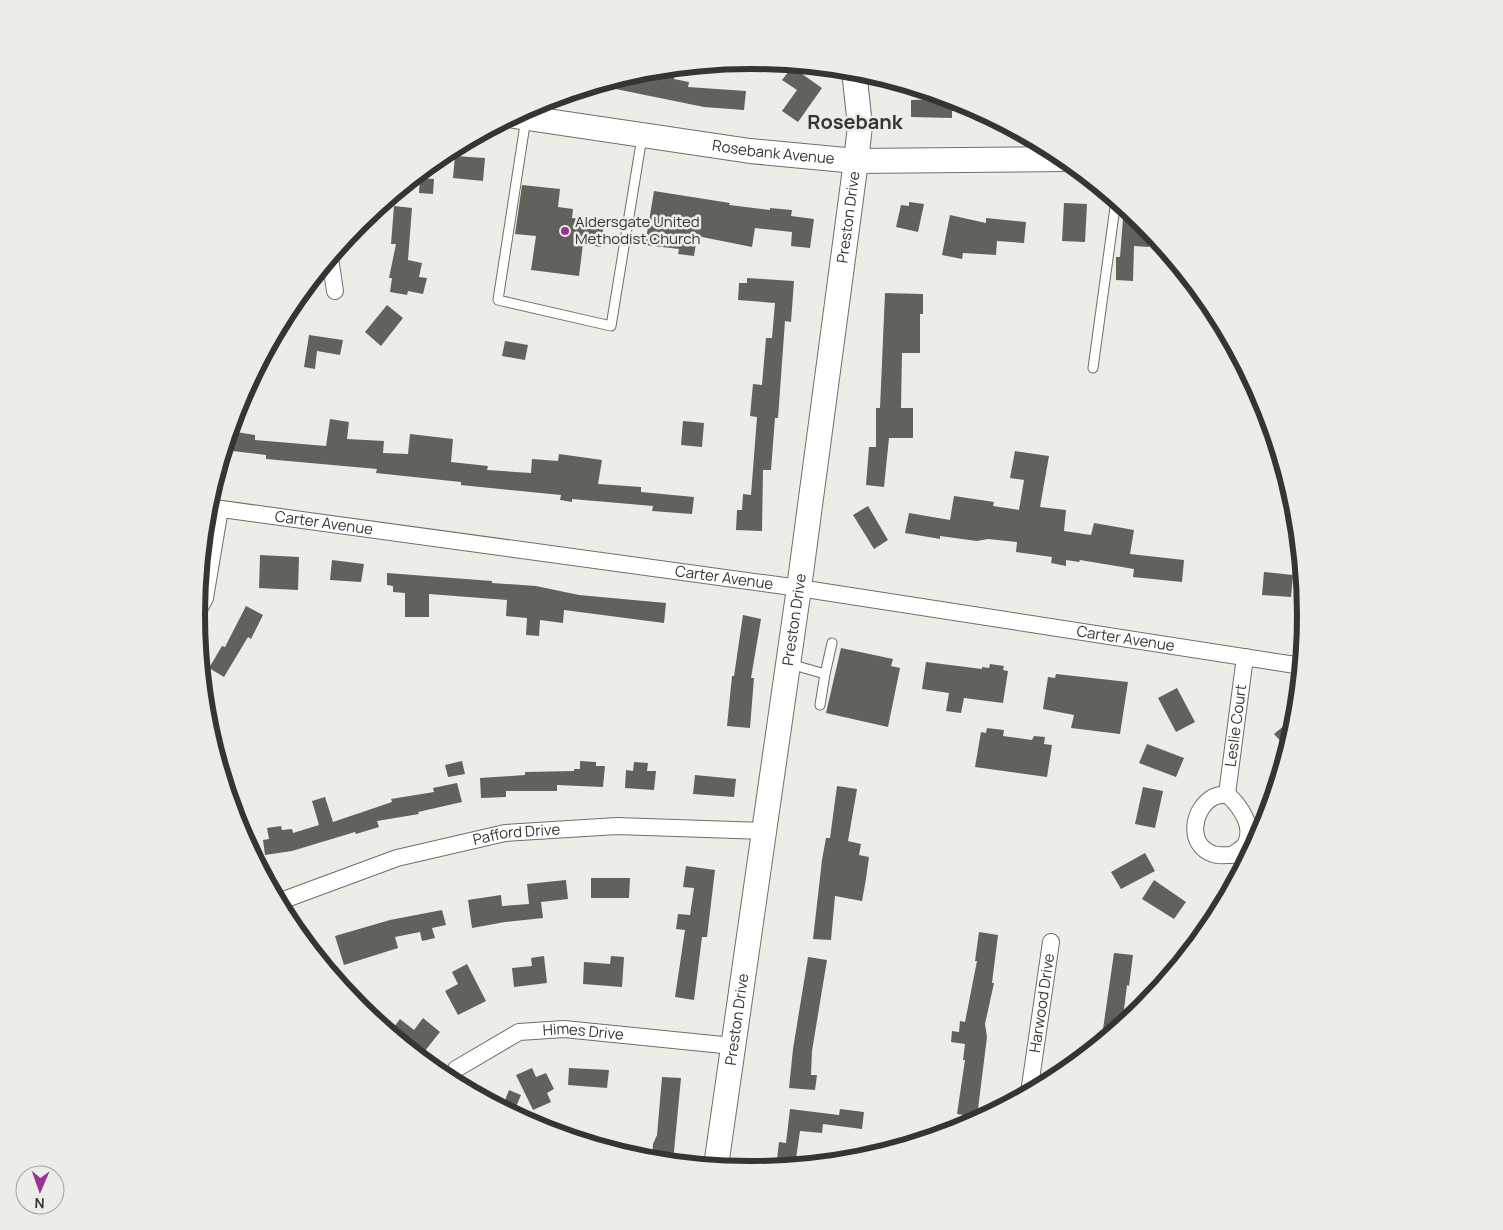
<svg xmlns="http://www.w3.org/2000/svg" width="1503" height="1230" font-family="Manrope,sans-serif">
  <rect width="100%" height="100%" fill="#ebeee6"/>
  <path fill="#60635c" d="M675,67L674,79L689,82L688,87L746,91L744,110L704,107L596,85L634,73L655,78L657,69Z
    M792,67L822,88L798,122L782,111L797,90L782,80Z
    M945,97L964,102L979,110L952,111V118L911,117V100L945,99Z
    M455,156L485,158L483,181L453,178Z
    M420,178L434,179L433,194L419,193Z
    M522,185L560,189L558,207L573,209L572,218L604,222L601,247L583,244L579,276L531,270L536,236L515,234Z
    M654,191L730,203L729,205L770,210V208L792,210L791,216L814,219L810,248L791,246L792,232L755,228L752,247L697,236L694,256L678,254L679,249L645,245Z
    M909,202L924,204L918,232L896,227L901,205L909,206Z
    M1064,203L1087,204L1085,242L1062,241Z
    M394,206L412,208L408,260L422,263L419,277L427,278L423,294L408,291L407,295L390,292L392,278H389L396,244H391Z
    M1124,206L1150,230L1149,247L1134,246L1133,281L1116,280V257H1120Z
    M950,215L986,223V218L1026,222L1024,243L997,241L996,255L963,253L962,259L942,255Z
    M747,278L794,281L791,322L785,321L778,418H775L771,470H763L762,531L736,530L737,510H742L743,494L751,495L757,417L750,416L753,384L762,385L766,338H772L775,303L738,300L739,283H747Z
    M885,293L923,294V314H920V353H902L901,408H913V438H889L884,487L866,485L869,447H876V408H880Z
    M387,305L403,318L381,346L365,332Z
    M309,335L343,340L340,355L317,351L315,369L304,367Z
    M505,341L528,345L525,360L502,356Z
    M330,419L349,422L347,439L384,441L383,453L408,454L410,434L453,439L451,462L488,466L487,470L531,473L532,459L558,461L559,454L602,460L598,484L641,487V492L694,497L692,514L652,511L653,506L572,499V502L560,500L561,495L461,485V482L376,473L377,469L266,459V455L224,450L230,431L255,435V440L326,446Z
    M683,421L704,423L702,447L681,445Z
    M1015,451L1049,456L1040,507L1066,510L1064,531L1091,535L1094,523L1134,530L1130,554L1184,560L1182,582L1133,577L1134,569L1080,560L1079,562L1066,560V566L1051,563L1052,557L1016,552L1017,542L988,539L977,541L940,536V539L905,533L909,513L950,520L954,496L994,502L993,506L1019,510L1024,480L1010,478Z
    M868,506L888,540L874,549L853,515Z
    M260,555L299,557L298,590L259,588Z
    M332,560L364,564L361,582L330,580Z
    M1264,572L1293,575L1291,597L1262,595Z
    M387,573L492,581V583L536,586L579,595L666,603L664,623L564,610L563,623L540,620L539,636L526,635L527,618L506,616L507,600L429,594V617H405V593L393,592V586L387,585Z
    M246,606L263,615L251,639L248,637L224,677L209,668L222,646L225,647Z
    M743,615L761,619L751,678H754L750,728L727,726L732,676H734Z
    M841,648L893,659L891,666L900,668L888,727L826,713Z
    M926,662L982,669V667L989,668L990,664L1004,666L1003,670L1008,671L1003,703L964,698L961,713L946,711L949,693L922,689Z
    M1056,674L1128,682L1120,734L1071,728L1074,715L1043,709L1048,677L1055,678Z
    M1177,688L1195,722L1176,732L1158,698Z
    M1297,715L1296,724L1288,749L1274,734Z
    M987,728L1004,730L1003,736L1032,740L1034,736L1045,737L1044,744L1052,745L1047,777L975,767L981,732L986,733Z
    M1147,744L1184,758L1176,777L1139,763Z
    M462,761L465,774L448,777L445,765Z
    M580,761L596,762V766H605L603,787L557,785V791H506V797L481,798L480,778L525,775V772L574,771V769H580Z
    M634,762L648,763L647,771H656L654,790L625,788L626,770L633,771Z
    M695,775L736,779L734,797L693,794Z
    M457,783L462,802L418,812L419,814L377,821L379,827L356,834L355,832L292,851L265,855L263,840L269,839L267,828L281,826L282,830L292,829L293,833L319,825L312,801L325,797L333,822L392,802L391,799L434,792L433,788Z
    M837,786L857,789L848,841L861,844L859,855L869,857L866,879L862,901L835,896L831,940L813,939L822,860L826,838H830Z
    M1143,787L1163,791L1155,828L1135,824Z
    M1145,853L1155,871L1121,889L1111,872Z
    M686,866L715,870L707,937H702L694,1000L675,997L685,930L676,929L678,914L690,915L694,888L683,887Z
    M591,878H630L629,898H591Z
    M566,880L568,899L541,902L543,918L505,922L472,928L468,900L501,895L502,906L529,904L527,884Z
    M1154,880L1186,902L1174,919L1142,899Z
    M442,910L446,925L432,928L435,938L422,941L420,932L395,937L398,948L344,965L335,936L390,920Z
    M979,932L998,935L992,983H994L985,1024L987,1037L977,1117L957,1114L965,1060H963L965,1044L951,1042L952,1031L959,1032L960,1021L965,1022L977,961H975Z
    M1114,953L1133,955L1129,986L1127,985L1122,1026L1101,1043Z
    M544,956L547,983L514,987L512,968L532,966L531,958Z
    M611,956L624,957L622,987L583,984L584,962L610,964Z
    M808,957L827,960L812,1051L811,1075H817L815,1090L789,1088L793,1049Z
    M467,964L486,1001L458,1015L445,991L458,984L452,972Z
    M423,1018L440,1032L420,1057L405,1045L407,1043L391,1031L400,1019L414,1030Z
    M532,1068L536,1077L546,1073L554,1089L547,1093L551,1102L533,1110L516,1075Z
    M569,1068L609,1070L607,1088L568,1085Z
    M662,1077L681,1078L673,1162L652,1160L653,1144L657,1135Z
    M509,1090L521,1095L513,1114L502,1108Z
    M790,1109L839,1115L840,1109L864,1112L862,1129L823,1124L822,1133L800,1131L795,1166L776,1168L779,1142L786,1143Z"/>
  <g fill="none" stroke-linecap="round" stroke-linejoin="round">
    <g stroke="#6d7069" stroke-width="11">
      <path id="lane" d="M526,118L498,300L611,326L642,137
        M1093,368L1116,200
        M790,664L825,674L820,705
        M825,674L832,643"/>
    </g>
    <g stroke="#6d7069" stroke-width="18">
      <g id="street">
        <path d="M330,258L335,291"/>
        <path id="s1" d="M207,507L799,588L1302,666"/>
        <path d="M197,613L205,598L220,509"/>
        <path d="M1227,794C1239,805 1256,827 1245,845C1242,849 1236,852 1232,855C1226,855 1218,856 1213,854C1187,845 1192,810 1212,798C1216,795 1223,795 1227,794Z"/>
        <path id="s2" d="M1227,794L1245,657"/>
        <path id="s3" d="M278,902L397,858L505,833L617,826L764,831"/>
        <path id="s4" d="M450,1080L456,1069L519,1032L564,1029L733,1046"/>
        <path id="s5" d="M1029,1093L1051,942"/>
      </g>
    </g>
    <g stroke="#6d7069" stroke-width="26">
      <g id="secondary">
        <path id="s6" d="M514,116L750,151L856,161L1067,159"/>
        <path id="s7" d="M716,1166L799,588L856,161L860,126L854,70"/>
      </g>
    </g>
    <use href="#lane" stroke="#fff" stroke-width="9"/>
    <use href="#street" stroke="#fff" stroke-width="16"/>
    <use href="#secondary" stroke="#fff" stroke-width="24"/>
  </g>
  <circle fill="#983297" stroke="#ebeee6" stroke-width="2" cx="565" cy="231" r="5"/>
  <g text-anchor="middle" stroke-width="5" stroke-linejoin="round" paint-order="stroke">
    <g font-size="15" fill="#343632" stroke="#ebeee6">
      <text dy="5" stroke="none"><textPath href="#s6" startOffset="262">Rosebank Avenue</textPath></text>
      <text dy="5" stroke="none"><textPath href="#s7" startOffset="958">Preston Drive</textPath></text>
      <text dy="5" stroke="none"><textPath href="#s1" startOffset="118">Carter Avenue</textPath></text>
      <text dy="5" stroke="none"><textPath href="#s1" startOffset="522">Carter Avenue</textPath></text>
      <text dy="5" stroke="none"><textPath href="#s7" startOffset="552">Preston Drive</textPath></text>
      <text dy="5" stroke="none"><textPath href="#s1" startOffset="928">Carter Avenue</textPath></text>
      <text dy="5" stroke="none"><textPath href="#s2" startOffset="69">Leslie Court</textPath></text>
      <text dy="5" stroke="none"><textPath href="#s3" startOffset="249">Pafford Drive</textPath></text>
      <text dy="5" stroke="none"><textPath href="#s5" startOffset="91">Harwood Drive</textPath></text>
      <text dy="5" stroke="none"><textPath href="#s7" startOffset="148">Preston Drive</textPath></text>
      <text dy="5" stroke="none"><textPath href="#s4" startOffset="150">Himes Drive</textPath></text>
    </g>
    <g font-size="15" fill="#343632" stroke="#ebeee6" text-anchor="start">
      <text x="575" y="227">Aldersgate United<tspan x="575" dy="17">Methodist Church</tspan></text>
    </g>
    <g font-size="20" font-weight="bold" fill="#343632" stroke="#ebeee6">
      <text x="855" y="129">Rosebank</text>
    </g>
  </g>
  <path d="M0 0H1503V1230H0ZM205 615a546 546 0 1 1 1092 0a546 546 0 1 1-1092 0Z" fill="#ebeee6" fill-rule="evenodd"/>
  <path fill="none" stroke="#343632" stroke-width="6" d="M205 615a546 546 0 1 1 1092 0a546 546 0 1 1-1092 0Z"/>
  <g transform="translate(40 1190) rotate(182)"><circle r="24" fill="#ebeee6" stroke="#a2a49e"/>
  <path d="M0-4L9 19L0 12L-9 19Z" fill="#983297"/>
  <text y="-8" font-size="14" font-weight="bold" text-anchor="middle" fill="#343632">N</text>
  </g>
</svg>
